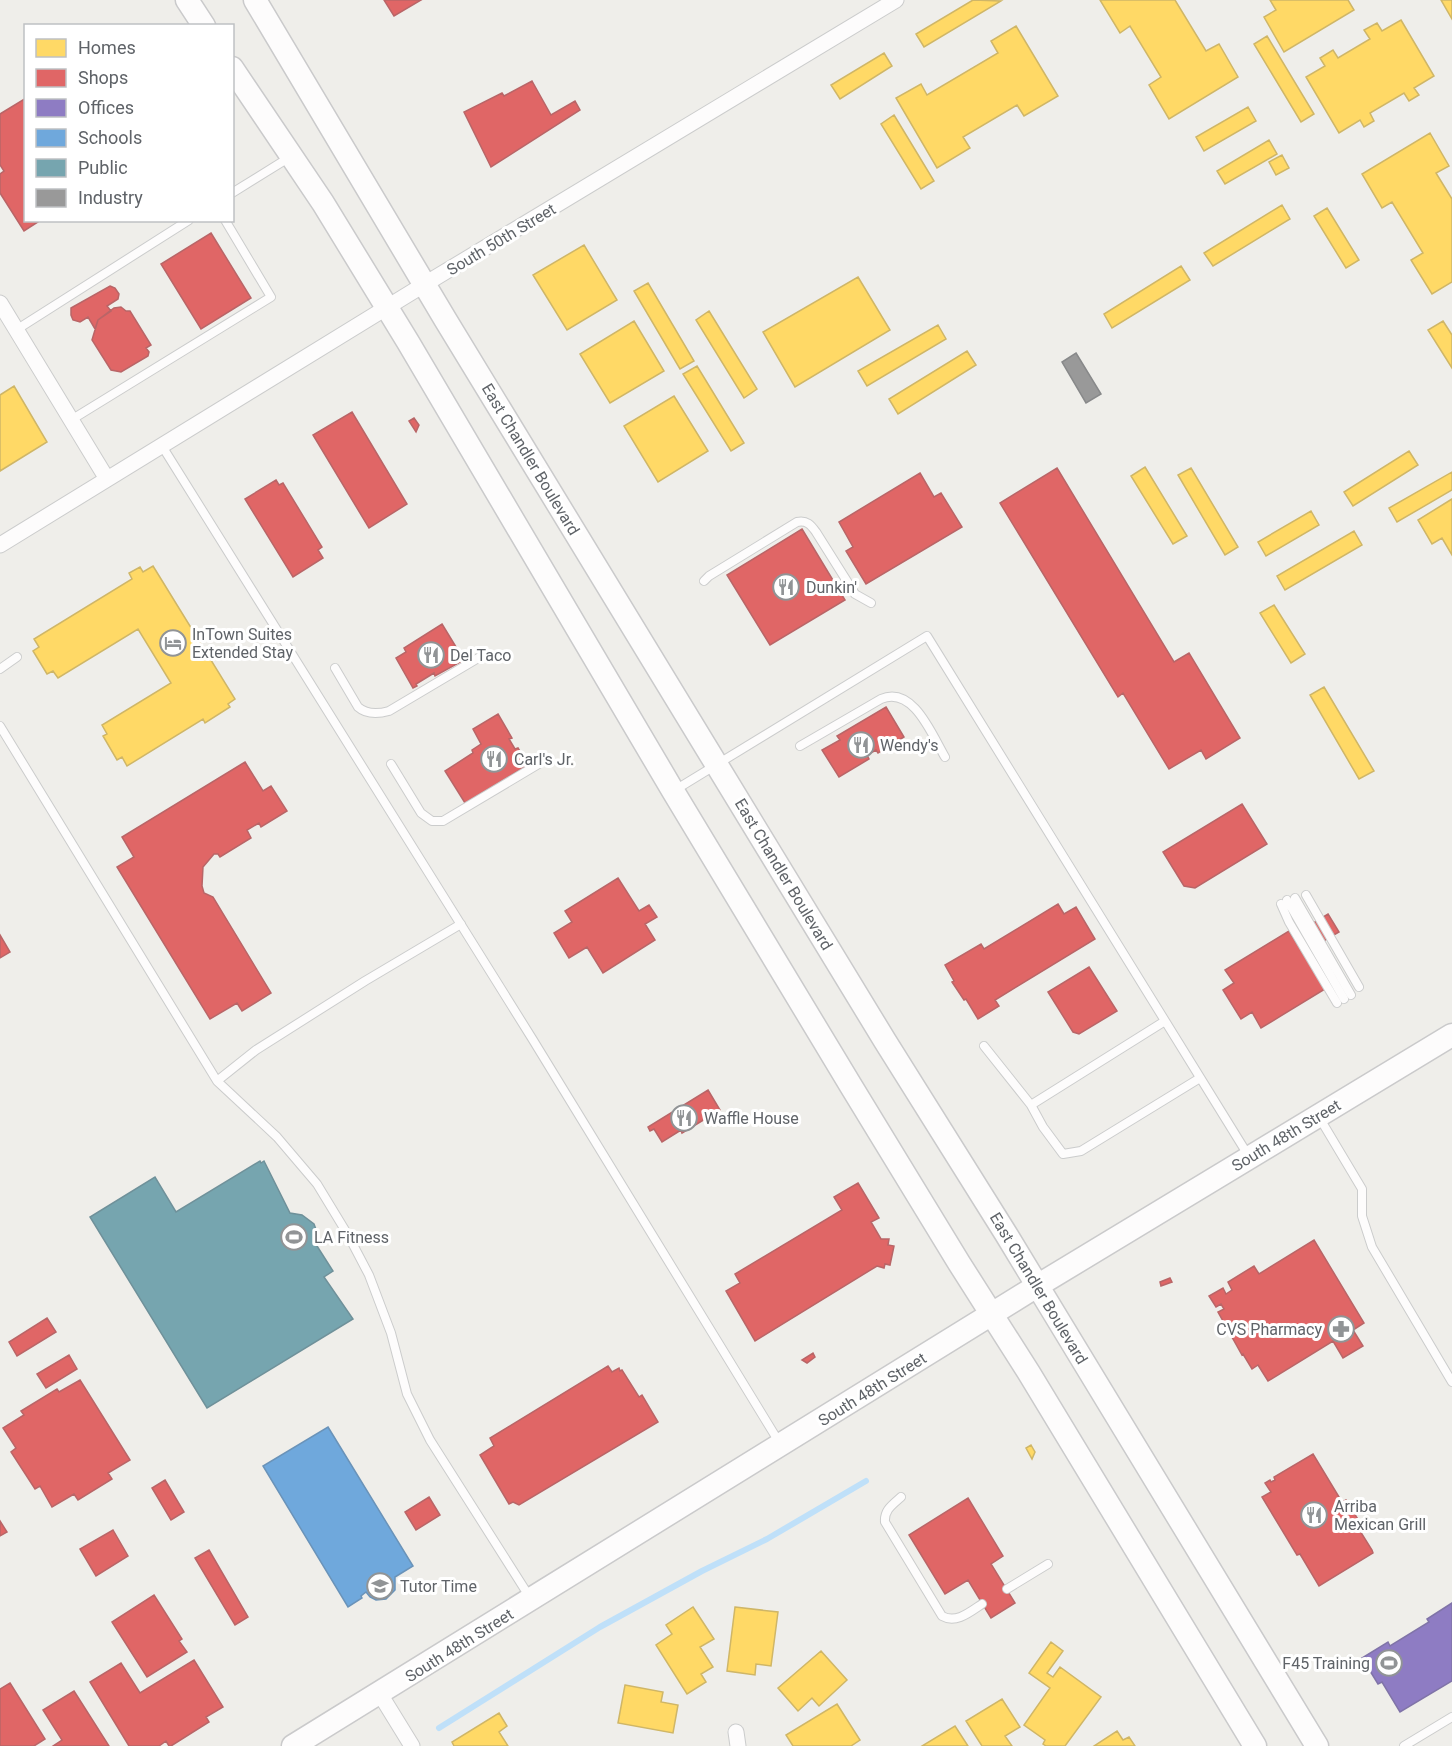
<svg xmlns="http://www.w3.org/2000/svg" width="1452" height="1746" font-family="Roboto,sans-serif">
  <rect width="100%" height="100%" fill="#efeeea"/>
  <path fill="#ffd966" stroke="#cfb667" stroke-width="1.5" d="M973,0L1001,1L924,47L916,34Z
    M1100,0H1175L1206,51L1219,44L1238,77L1169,119L1149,85L1161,77L1130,26L1120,33Z
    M1270,0H1348L1354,10L1284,52L1264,17L1276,10Z
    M1441,0H1452V19Z
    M1401,20L1434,76L1414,88L1419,95L1409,101L1404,93L1370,113L1374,121L1364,127L1360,120L1339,133L1306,77L1325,66L1320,58L1333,50L1338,58L1370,39L1364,30L1377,23L1382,31Z
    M1016,26L1058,96L1024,116L1017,105L963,137L970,148L937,168L896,98L921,84L927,95L998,53L991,41Z
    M1267,36L1314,114L1301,122L1254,44Z
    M884,53L892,66L840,99L831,85Z
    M1248,107L1256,121L1204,151L1196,137Z
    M894,115L934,181L921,189L881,124Z
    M1430,133L1449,166L1436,173L1452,199V282L1432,294L1411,260L1423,253L1392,202L1382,208L1362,174Z
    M1269,140L1277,154L1225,184L1217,171Z
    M1282,155L1289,168L1276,175L1269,162Z
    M1282,205L1290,219L1213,266L1204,253Z
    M1327,208L1359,260L1346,268L1314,216Z
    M584,245L617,300L567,330L533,275Z
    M1181,266L1190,280L1112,328L1104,314Z
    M858,277L890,330L795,387L763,332Z
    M648,283L694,361L680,369L634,291Z
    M709,311L757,389L744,398L696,320Z
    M634,321L664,371L610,403L580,354Z
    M1443,321L1452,335V368L1428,330Z
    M938,325L946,339L867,386L858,371Z
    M967,351L976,365L898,414L889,399Z
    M697,366L744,443L731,451L683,374Z
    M14,386L47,442L0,471V395Z
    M674,396L708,451L658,482L624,426Z
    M1409,451L1418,465L1353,506L1344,492Z
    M1145,467L1187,536L1173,544L1131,476Z
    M1191,468L1238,547L1225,555L1178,475Z
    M1452,472V490L1397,522L1389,508Z
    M1452,499V555L1442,538L1432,544L1418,520Z
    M1311,511L1319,525L1266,556L1258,542Z
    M1354,531L1362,545L1285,590L1277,576Z
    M153,566L235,699L228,704L230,707L205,723L203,719L127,766L122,757L117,760L103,736L107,734L102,725L171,683L138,629L58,678L53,671L47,674L33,651L39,647L34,639L132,579L129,573L140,567L143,572Z
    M1274,605L1305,654L1291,663L1260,613Z
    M1324,687L1374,771L1359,779L1310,695Z
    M1031,1445L1035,1452L1032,1459L1026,1448Z
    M693,1607L714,1639L700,1647L713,1667L701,1674L706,1682L687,1694L656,1645L672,1634L666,1625Z
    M735,1607L778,1612L771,1666L756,1664L755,1675L727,1671Z
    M1051,1642L1063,1651L1047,1673L1053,1677L1060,1667L1101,1697L1065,1746H1046L1043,1744L1045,1740L1024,1725L1050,1688L1029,1673Z
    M821,1651L847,1680L819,1706L812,1698L798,1711L778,1688Z
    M625,1685L663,1692L661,1702L678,1705L673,1733L618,1723Z
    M1002,1699L1020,1727L1005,1736L1012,1746H982L966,1721Z
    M837,1704L860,1740L851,1746H793L786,1735Z
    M499,1713L507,1726L499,1732L508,1746H454L452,1742Z
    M955,1726L968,1746H922Z
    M1117,1731L1123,1740L1129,1737L1135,1746H1094Z"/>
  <path fill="#e06666" stroke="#b96567" stroke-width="1.5" d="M384,0H421L394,16Z
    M532,81L551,115L575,101L580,110L491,167L464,112L502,93L504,96Z
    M26,98V220H41L24,231L0,193V174L4,171L0,165V114Z
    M211,233L251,298L201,329L161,264Z
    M110,286L115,288L119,294L118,299L107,306L111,311L98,320L95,329L88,317L80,322L73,320L71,315V308Z
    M121,307L126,311H130L151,345L146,348L149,352L148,356L121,372L111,370L92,340L98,320L114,308Z
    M352,412L407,504L369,528L313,435Z
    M414,418L419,425L416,432L409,421Z
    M1057,468L1174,662L1189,653L1240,738L1206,759L1201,750L1169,769L1123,693L1118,697L1000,503Z
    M920,473L934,497L941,493L962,527L866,584L846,551L853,547L839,522Z
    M276,480L279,485L283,483L322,547L318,550L323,558L293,577L245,499Z
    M802,529L845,600L770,645L727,575Z
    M442,624L464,660L435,676L434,673L416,684L417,686L413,688L396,658L406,652L404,648Z
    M886,707L904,737L878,753L876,750L867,755L869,759L839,777L822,750L840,740L837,736Z
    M498,714L512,738L509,739L515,749L518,748L528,765L465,803L445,771L473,753L472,750L481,744L473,729Z
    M245,762L263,791L271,786L287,811L261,827L259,823L247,830L251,838L220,857L218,854H214L203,867L202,886L204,893L213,897L271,993L242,1011L237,1003L210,1019L117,867L134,857L122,837Z
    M1242,804L1267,844L1195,888L1184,886L1163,852Z
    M618,878L639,911L649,905L657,917L645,924L655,940L603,973L587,947L569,958L554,933L572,922L565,911Z
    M1058,904L1064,914L1076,907L1095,939L995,1000L999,1006L978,1019L966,999L964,1000L952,982L954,981L945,965L981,944L984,949Z
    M1328,914L1339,932L1303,953L1292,936Z
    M1289,931L1325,989L1261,1028L1252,1012L1241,1019L1223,990L1234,983L1225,970Z
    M0,935L10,952L0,958Z
    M1089,967L1117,1011L1079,1034L1073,1032L1048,992Z
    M708,1090L720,1110L682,1133L681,1130L662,1142L654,1129L650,1131L648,1127Z
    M858,1183L879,1218L871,1222L881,1239H889L888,1245L894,1246L890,1265L885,1264L884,1268L877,1266L755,1341L726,1291L740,1283L735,1274L842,1210L834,1197Z
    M1314,1240L1364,1323L1353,1330L1363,1346L1343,1358L1333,1341L1268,1381L1258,1365L1252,1369L1243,1354L1242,1355L1218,1312L1224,1309L1221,1304L1216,1307L1209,1296L1223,1288L1226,1294L1232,1290L1228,1282L1254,1266L1259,1274Z
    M1170,1278L1172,1282L1161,1286L1160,1282Z
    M47,1318L56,1332L17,1356L9,1342Z
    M813,1353L815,1357L807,1363L802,1360Z
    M69,1355L77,1369L46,1388L37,1374Z
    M608,1366L612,1372L619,1368L620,1371L622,1370L639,1397L642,1395L658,1422L519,1505L513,1502L509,1504L480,1455L494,1446L490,1438Z
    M80,1380L130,1460L108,1473L112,1479L78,1500L74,1494L52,1507L40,1486L35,1489L11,1452L16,1448L3,1428L24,1415L21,1411L57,1389L59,1392Z
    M1313,1454L1342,1502L1346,1500L1364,1529L1360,1531L1372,1550L1373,1553L1319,1586L1300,1554L1297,1555L1262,1497L1271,1492L1265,1483L1270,1480L1271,1482L1275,1480L1274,1477Z
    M165,1480L184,1512L171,1520L152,1488Z
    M429,1497L440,1515L416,1530L405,1512Z
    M968,1498L1003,1556L991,1564L1015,1603L991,1618L968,1580L945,1594L909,1535Z
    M0,1521L7,1532L0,1536Z
    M113,1530L128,1556L96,1576L80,1549Z
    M209,1550L248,1617L235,1625L195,1558Z
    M154,1595L182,1639L179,1641L187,1652L147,1677L112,1622Z
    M194,1660L223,1707L206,1717L209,1722L171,1746H169L166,1741L159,1746H129L90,1682L121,1663L140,1693Z
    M10,1683L45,1739L34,1746H0V1689Z
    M74,1691L109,1746H53L62,1740L43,1710Z"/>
  <path fill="#8e7cc3" stroke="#8074a8" stroke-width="1.5" d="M1452,1603V1681L1400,1712L1382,1682L1378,1684L1362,1658L1388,1642L1390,1646L1429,1622L1427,1619Z"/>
  <path fill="#6fa8dc" stroke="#6a93b9" stroke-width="1.5" d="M328,1427L413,1566L395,1577V1590L386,1599L376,1600L370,1597L366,1592L361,1596L362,1598L348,1607L263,1466Z"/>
  <path fill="#76a5af" stroke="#6f919a" stroke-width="1.5" d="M260,1161L261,1163L264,1161L290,1213L302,1215L314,1224L318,1235L317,1246L333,1271L324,1277L353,1319L207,1408L90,1217L155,1177L176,1212Z"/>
  <path fill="#999" stroke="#88898a" stroke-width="1.5" d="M1076,353L1101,394L1086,403L1062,362Z"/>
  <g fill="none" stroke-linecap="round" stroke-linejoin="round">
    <path stroke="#bfe0f9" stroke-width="6" d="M439,1728L600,1627L702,1571L767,1539L866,1481"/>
    <g stroke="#cbcccc" stroke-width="10">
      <path id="lane" d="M232,193L290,157
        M16,330L189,220
        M71,420L271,297L225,220
        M162,446L533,1040L779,1442
        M704,581L709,576L797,522C807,520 811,525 816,532L855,594L871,603
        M335,668L358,707C367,715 378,714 389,711L485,654
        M0,669L17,657
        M0,726L217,1081L277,1137L317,1184L348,1235L369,1275L391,1333L407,1394L430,1440L529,1596
        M800,746L881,699C913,685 932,735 945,757
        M391,764L421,813L432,821H443L547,759
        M675,790L927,636L1248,1155
        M1306,895L1359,987
        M1295,898L1351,995
        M1287,900L1344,999
        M1281,904L1289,922L1337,1003
        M984,1046L1031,1105L1043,1127L1063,1154L1081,1151L1200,1078
        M217,1081L256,1050L365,981L461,924
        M1031,1105L1165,1021
        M1319,1117L1362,1189V1216L1372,1247L1452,1382
        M901,1497C892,1505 884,1510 885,1522L942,1616C956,1624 970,1612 982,1604
        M1007,1589L1048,1564
        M1404,1746L1452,1717"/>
    </g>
    <g stroke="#cbcccc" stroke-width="17">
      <path id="street" d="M0,303L107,479
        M0,545L425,284L896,0
        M380,1694L412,1746
        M736,1732L738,1746"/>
    </g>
    <g stroke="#cacacb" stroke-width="25">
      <path id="secondary" d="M187,0L204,26
        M255,0L445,319L885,1041L1006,1234L1317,1746
        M232,68L323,203L408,342L673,791L851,1086L959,1263L1029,1373L1255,1746
        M293,1746L1037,1286L1452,1035"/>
    </g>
    <use href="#lane" stroke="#fdfcfc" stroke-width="8"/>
    <use href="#street" stroke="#fdfcfc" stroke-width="15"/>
    <use href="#secondary" stroke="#fdfcfc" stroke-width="22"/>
  </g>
  <defs>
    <g id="restaurant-ring" transform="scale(1.35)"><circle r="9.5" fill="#fff" stroke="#919496" stroke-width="1.5"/><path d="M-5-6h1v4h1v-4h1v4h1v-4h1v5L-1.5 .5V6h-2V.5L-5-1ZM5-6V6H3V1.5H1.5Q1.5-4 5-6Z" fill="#919496"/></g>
    <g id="hotel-ring" transform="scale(1.35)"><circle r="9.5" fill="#fff" stroke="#919496" stroke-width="1.5"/><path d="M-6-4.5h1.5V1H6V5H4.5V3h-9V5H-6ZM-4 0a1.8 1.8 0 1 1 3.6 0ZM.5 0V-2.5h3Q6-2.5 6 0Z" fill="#919496"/></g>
    <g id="stadium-ring" transform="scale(1.35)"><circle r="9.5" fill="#fff" stroke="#919496" stroke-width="1.5"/><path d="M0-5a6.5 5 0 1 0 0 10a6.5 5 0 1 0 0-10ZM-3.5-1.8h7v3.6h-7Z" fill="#919496"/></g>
    <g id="pharmacy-ring" transform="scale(1.35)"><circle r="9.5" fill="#fff" stroke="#919496" stroke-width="1.5"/><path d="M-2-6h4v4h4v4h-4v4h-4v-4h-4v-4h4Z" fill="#919496"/></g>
    <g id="school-ring" transform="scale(1.35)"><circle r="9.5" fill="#fff" stroke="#919496" stroke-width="1.5"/><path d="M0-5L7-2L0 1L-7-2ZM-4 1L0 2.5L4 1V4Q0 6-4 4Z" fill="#919496"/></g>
  </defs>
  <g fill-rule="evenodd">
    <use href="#restaurant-ring" x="786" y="587"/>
    <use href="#hotel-ring" x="173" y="643"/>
    <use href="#restaurant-ring" x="431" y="655"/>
    <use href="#restaurant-ring" x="861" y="745"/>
    <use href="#restaurant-ring" x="494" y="759"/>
    <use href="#restaurant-ring" x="684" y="1118"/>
    <use href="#stadium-ring" x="294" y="1237"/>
    <use href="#pharmacy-ring" x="1341" y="1329"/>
    <use href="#restaurant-ring" x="1314" y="1515"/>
    <use href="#school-ring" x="380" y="1586"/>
    <use href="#stadium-ring" x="1389" y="1663"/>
  </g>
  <g text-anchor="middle" stroke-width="6" stroke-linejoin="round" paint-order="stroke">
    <g font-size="16" fill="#5f6368" stroke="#fff">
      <text transform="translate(501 239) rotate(-31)" y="6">South 50th Street</text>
      <text transform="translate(531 459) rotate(59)" y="6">East Chandler Boulevard</text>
      <text transform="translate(784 874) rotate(59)" y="6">East Chandler Boulevard</text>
      <text transform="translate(1286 1135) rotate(-31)" y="6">South 48th Street</text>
      <text transform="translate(1039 1288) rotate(59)" y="6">East Chandler Boulevard</text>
      <text transform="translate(872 1389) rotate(-32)" y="6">South 48th Street</text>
      <text transform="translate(459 1645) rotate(-32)" y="6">South 48th Street</text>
    </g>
    <g font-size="16" fill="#5f6368" stroke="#fff" text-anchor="start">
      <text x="806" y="593">Dunkin'</text>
      <text x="192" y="640">InTown Suites<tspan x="192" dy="18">Extended Stay</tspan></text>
      <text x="450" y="661">Del Taco</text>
      <text x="880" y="751">Wendy's</text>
      <text x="514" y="765">Carl's Jr.</text>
      <text x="704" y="1124">Waffle House</text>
      <text x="314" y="1243">LA Fitness</text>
      <text x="1322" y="1335" text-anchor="end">CVS Pharmacy</text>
      <text x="1334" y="1512">Arriba<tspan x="1334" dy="18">Mexican Grill</tspan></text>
      <text x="400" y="1592">Tutor Time</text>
      <text x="1370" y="1669" text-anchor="end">F45 Training</text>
    </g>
  </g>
  <rect x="24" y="24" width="210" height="198" fill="#ffffff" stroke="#bfc1c3" stroke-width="1.5"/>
  <rect x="36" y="39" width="30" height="18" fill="#ffd966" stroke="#bfc1c3" stroke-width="1.5"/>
  <text x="78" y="54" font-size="18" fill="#5f6368">Homes</text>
  <rect x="36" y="69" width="30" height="18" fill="#e06666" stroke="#bfc1c3" stroke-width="1.5"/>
  <text x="78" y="84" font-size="18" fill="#5f6368">Shops</text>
  <rect x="36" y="99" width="30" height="18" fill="#8e7cc3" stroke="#bfc1c3" stroke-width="1.5"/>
  <text x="78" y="114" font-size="18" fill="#5f6368">Offices</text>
  <rect x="36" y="129" width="30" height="18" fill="#6fa8dc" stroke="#bfc1c3" stroke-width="1.5"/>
  <text x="78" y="144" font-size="18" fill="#5f6368">Schools</text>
  <rect x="36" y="159" width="30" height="18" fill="#76a5af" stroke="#bfc1c3" stroke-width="1.5"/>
  <text x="78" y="174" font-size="18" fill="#5f6368">Public</text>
  <rect x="36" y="189" width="30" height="18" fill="#999999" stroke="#bfc1c3" stroke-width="1.5"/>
  <text x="78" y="204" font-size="18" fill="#5f6368">Industry</text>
</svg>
